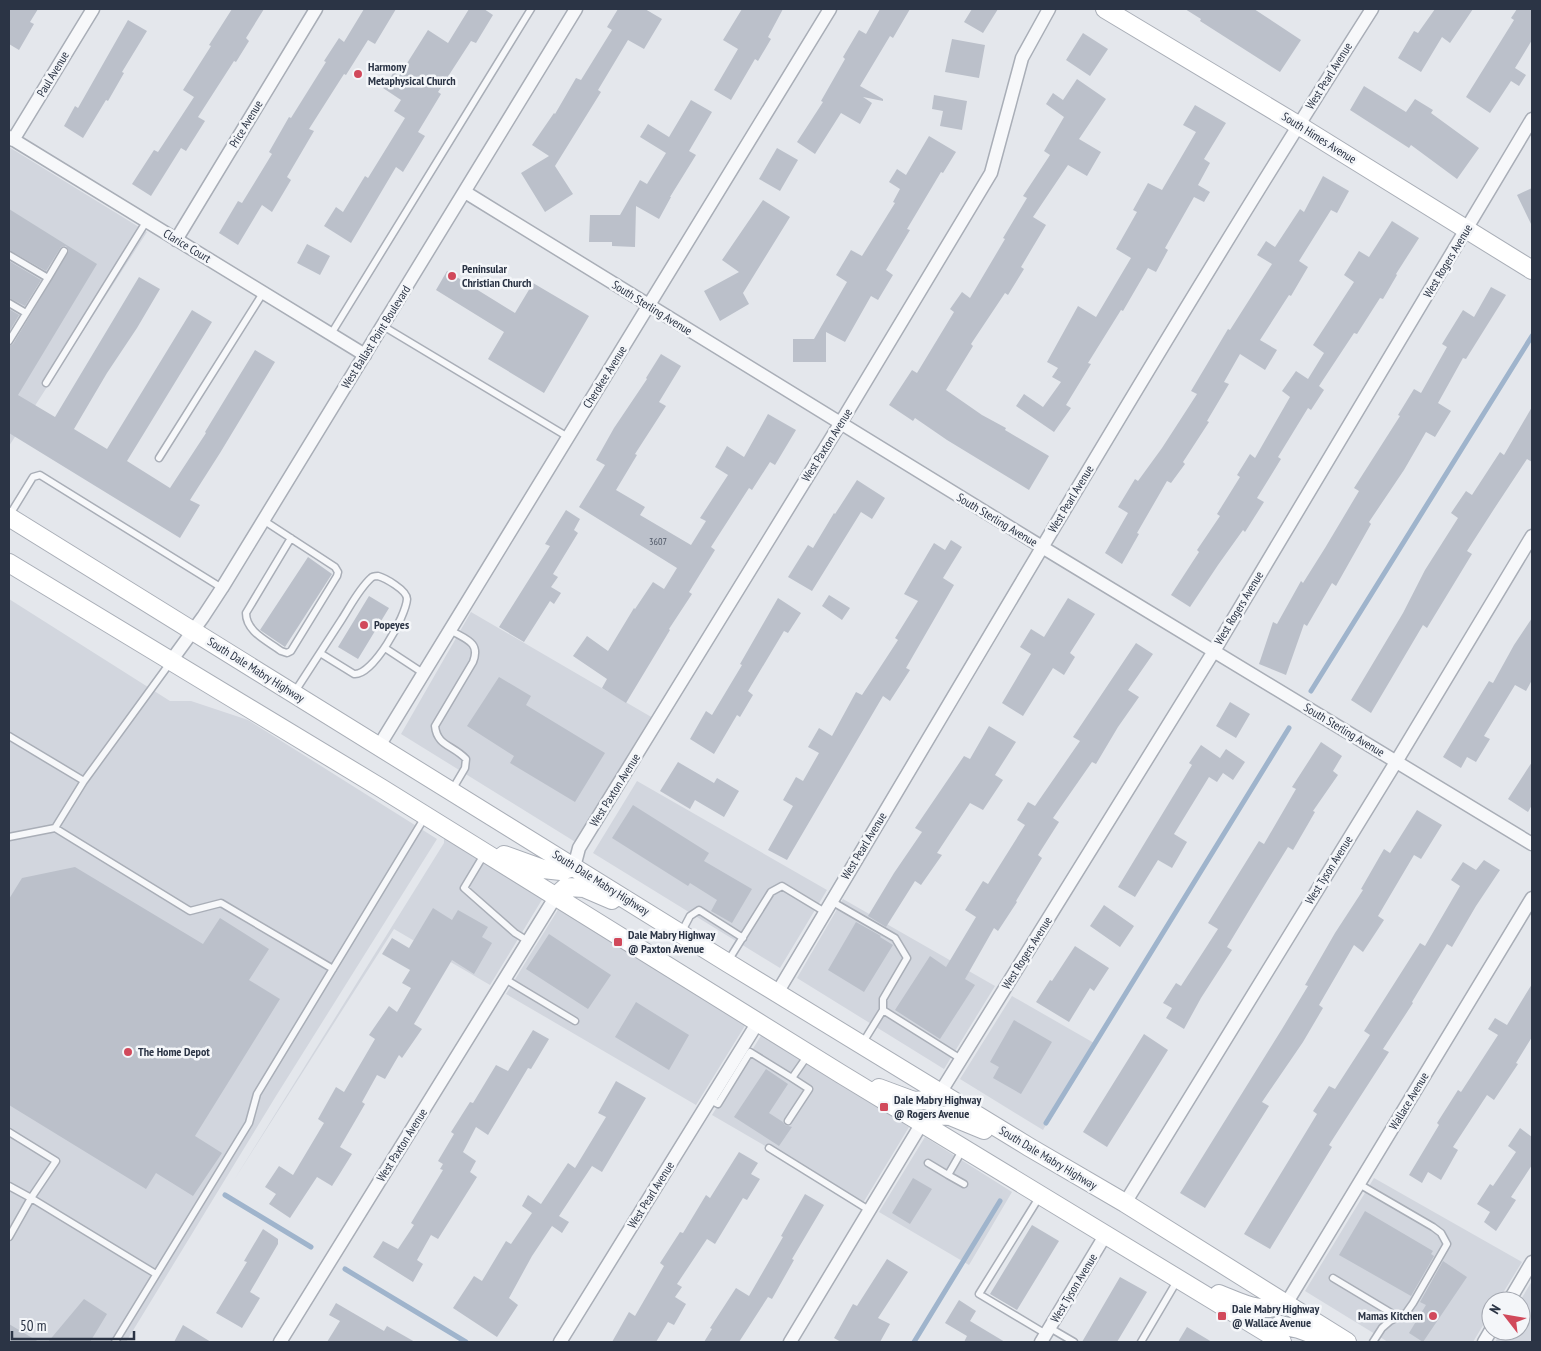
<svg xmlns="http://www.w3.org/2000/svg" width="1541" height="1351" font-family="'PT Sans Narrow',sans-serif">
  <rect width="100%" height="100%" fill="#e4e7ec"/>
  <path fill="#d2d6de" d="M9,147L147,232L9,446Z
    M9,599L170,701H191L248,720L437,839L276,1096L126,1342H9Z
    M471,612L653,718L577,843L401,734Z
    M637,781L827,890L780,968L593,853Z
    M444,837L543,898L490,985L394,929L234,1180L444,843Z
    M843,899L995,986L944,1069L797,978Z
    M559,908L746,1024L696,1105L506,994Z
    M1012,996L1094,1043L1043,1130L960,1079Z
    M762,1034L909,1127L863,1203L712,1115Z
    M925,1137L1012,1192L969,1265L879,1212Z
    M1374,1178L1522,1262L1498,1301H1491V1312L1473,1342H1388L1305,1291Z
    M1532,1281V1342H1495L1502,1331H1521L1520,1301Z"/>
  <g fill="none" stroke-linecap="round" stroke-linejoin="round">
    <path stroke="#9fb4cc" stroke-width="5" d="M1311,691L1532,336
      M1046,1123L1289,728
      M225,1195L311,1247
      M345,1269L466,1342
      M914,1342L1000,1201"/>
  </g>
  <path fill="#bbc0ca" d="M9,9H38L30,22L34,24L19,50L9,44Z
    M232,9H264L246,38L249,41L236,62L234,61L198,117L205,121L186,151L181,148L151,196L132,184L154,150L158,152L194,97L183,90L211,46L209,45Z
    M364,9H396L375,44L368,40L346,75L344,74L309,129L314,131L287,177L291,180L272,212L262,205L238,245L219,233L238,201L242,203L272,154L269,152L289,117L291,118L326,62L324,61L339,38L344,42Z
    M469,9H484L493,15L476,43L471,41L438,92L441,94L418,132L425,136L403,172L396,167L351,243L324,226L336,207L343,212L365,176L368,178L405,118L394,111L401,100L383,88L394,72L399,76L428,30L448,43Z
    M618,9H645L662,19L644,49L628,40L598,90L601,92L555,166L573,194L545,212L521,173L549,156L532,145L554,113L555,114L576,78L581,80L612,30L607,27Z
    M742,9H783L768,37L771,39L758,61L755,59L731,100L714,90L738,49L723,40Z
    M880,9H910L893,38L890,36L860,86L883,99V101L863,97L872,103L860,124L841,113L815,154L797,142L823,102L821,101L845,59L843,57L859,30L866,34Z
    M972,9H998L983,33L964,22Z
    M1185,9H1254L1301,40L1280,72L1200,21L1201,19Z
    M1435,9H1473L1450,43L1442,37L1421,72L1398,58L1414,31L1418,33Z
    M1517,9H1532V40L1515,68L1526,75L1519,86L1511,81L1490,113L1466,97L1514,20L1511,18Z
    M128,20L147,31L122,72L124,73L108,101L106,100L83,138L64,126L75,106L78,108Z
    M1083,33L1108,49L1090,76L1066,60Z
    M952,39L985,45L979,78L945,72Z
    M1077,79L1106,99L1079,139L1101,152L1087,176L1068,165L1033,217L1046,225L1021,267L1024,269L1008,295L1005,293L971,344L973,346L946,390L982,415L1006,428L1005,430L1049,456L1029,490L947,440L915,418L913,421L889,405L912,370L917,373L954,312L950,309L962,292L970,298L1005,239L1003,238L1027,198L1023,196L1050,155L1044,151L1064,117L1046,104L1053,93L1063,100Z
    M1364,86L1406,112L1415,99L1433,110L1431,113L1479,148L1457,179L1411,145L1409,148L1350,110Z
    M934,95L967,101L962,130L940,126L943,111L932,109Z
    M691,100L712,112L689,151L696,155L670,197H671L659,219L636,206L635,247L612,246V242H589L590,215H620L640,180L647,184L666,153L640,137L648,124L669,137Z
    M1195,105L1226,123L1204,159L1210,163L1198,185L1210,192L1204,202L1194,197L1165,248L1168,250L1156,272L1148,268L1123,311L1121,310L1088,363L1091,364L1066,405L1071,408L1054,432L1016,406L1024,394L1043,407L1061,382L1052,377L1058,368L1047,362L1078,306L1096,317L1131,258L1116,249L1137,212L1133,210L1148,183L1162,190L1196,132L1183,125Z
    M929,136L956,152L943,173L941,172L907,229L910,230L886,270L893,275L878,300L871,296L845,342L826,332V362H793V339H814L847,282L836,275L851,250L862,256L895,203L893,202L900,189L889,182L897,169L906,175Z
    M777,148L798,160L780,191L759,179Z
    M1323,176L1349,191L1337,213L1331,210L1299,261L1308,267L1291,296L1289,295L1260,340L1277,350L1265,370L1240,354L1224,382L1229,384L1207,421L1209,422L1183,462L1185,464L1171,483L1167,481L1137,533L1139,534L1122,564L1105,553L1128,513L1118,507L1135,479L1138,481L1162,448L1197,394L1191,391L1228,329L1230,330L1272,264L1257,255L1266,241L1275,247L1300,209L1304,212Z
    M1532,188V226L1517,195Z
    M763,200L790,217L743,293L749,304L720,321L704,291L739,272L722,260Z
    M9,209L97,264L18,395L55,417L139,277L160,289L137,328L107,373L74,429L107,449L192,310L212,322L127,461L170,488L206,433L205,432L255,350L275,362L220,453L190,500L200,505L180,538L9,433V346L13,344L69,251L66,246L61,247L46,271L9,250Z
    M1392,221L1419,238L1396,274L1397,275L1383,299L1380,298L1357,334L1354,333L1319,386L1324,390L1311,410L1308,408L1278,457L1281,459L1257,498L1264,502L1245,532L1243,530L1218,565L1190,607L1171,595L1199,552L1197,550L1220,516L1217,514L1240,477L1237,475L1250,454L1255,458L1290,397L1282,391L1296,371L1308,379L1324,353L1313,345L1354,282L1344,275L1359,251L1369,257Z
    M307,244L330,256L320,275L297,263Z
    M9,261L41,280L25,306L9,298Z
    M447,271L515,313L533,283L589,316L544,393L488,359L504,332L436,290Z
    M1491,287L1506,295L1466,359L1463,358L1438,403L1451,411L1435,437L1426,432L1404,470L1369,522L1371,524L1336,586L1332,583L1307,626L1304,624L1286,675L1259,664L1273,622L1277,624L1301,581L1303,583L1325,548L1359,491L1354,488L1400,416L1398,415L1414,389L1421,393L1447,347L1442,344L1463,310L1474,317Z
    M9,309L19,315L9,332Z
    M661,354L681,366L659,402L666,406L635,454L637,455L616,490L645,507L640,515L691,545L706,521L700,518L728,475L715,467L727,446L744,457L768,414L796,430L775,465L770,462L752,490L749,488L711,547L715,550L689,592L692,594L669,629L670,630L626,703L602,688L607,679L573,656L587,636L608,651L634,608L635,609L653,582L664,589L677,568L579,507L605,465L596,460L614,428L647,379L646,378Z
    M1532,407V462L1527,459L1494,509L1467,551L1472,554L1427,628L1423,625L1371,713L1351,700L1403,613L1425,570L1458,518L1451,513L1466,491L1472,495L1500,452L1504,455Z
    M857,480L885,498L872,519L861,512L812,591L788,577L808,545L813,548L834,513L835,514Z
    M566,510L580,519L574,530L578,533L553,574L558,577L551,587L561,593L554,604L550,601L524,642L499,627L550,546L545,544Z
    M951,540L962,547L943,578L954,585L906,668L910,670L890,701L883,696L787,860L768,850L793,806L783,800L796,777L803,781L819,753L808,747L819,728L832,736L856,692L862,695L898,640L895,638L918,601L904,594L934,543L945,550Z
    M308,557L332,574L285,647L260,630Z
    M829,595L850,608L842,620L822,606Z
    M369,596L389,608L358,659L338,647Z
    M778,598L801,613L788,633L784,631L748,691L753,695L740,717L737,715L714,754L690,739L706,711L712,715L742,665L740,664Z
    M1068,598L1095,614L1070,653L1075,657L1064,675L1053,668L1023,716L1002,703L1031,654L1020,647L1031,629L1044,637Z
    M1532,618V680L1526,691L1515,685L1484,736L1490,739L1476,762L1467,757L1461,768L1443,757L1489,681L1493,683L1514,645Z
    M1136,643L1153,654L1128,690L1139,697L1118,727L1096,764L1092,762L1053,818L1059,822L1038,855L1042,858L1016,901L1017,902L998,931L994,928L965,979L975,985L940,1039L895,1010L930,956L946,967L976,917L965,910L983,881L988,884L1025,825L1017,820L1028,802L1035,806L1080,741L1073,737Z
    M499,677L531,696L526,705L605,753L575,802L510,763L514,756L467,726Z
    M1230,702L1250,714L1236,738L1216,726Z
    M989,726L1016,742L995,775L1003,780L983,810L970,803L937,853L942,855L921,885L915,881L886,927L868,916L894,873L922,832L915,828L964,756L970,759Z
    M1321,742L1342,756L1333,771L1338,775L1313,811L1315,812L1293,850L1288,847L1253,904L1227,947L1232,950L1201,998L1184,1029L1166,1018L1172,1008L1163,1003L1176,983L1181,986L1218,929L1208,923L1259,841L1264,844L1296,789L1292,787Z
    M1201,745L1220,758L1226,749L1245,762L1233,780L1223,773L1217,782L1209,777L1174,834L1187,842L1172,868L1158,860L1135,897L1118,887L1192,765L1189,763Z
    M678,762L714,783L717,778L739,791L724,817L695,800L690,809L660,791Z
    M1532,762V805L1528,812L1508,799Z
    M633,805L709,853L704,861L752,889L732,923L711,911L717,900L690,883L688,886L612,838Z
    M1417,810L1442,825L1421,859L1414,855L1378,916L1384,920L1363,952L1354,945L1319,1005L1323,1008L1303,1042L1262,1102L1269,1106L1205,1208L1180,1193L1282,1029L1308,986L1305,985L1335,933L1363,890L1361,889L1384,849L1390,853Z
    M1484,860L1500,870L1476,906L1452,947L1447,944L1412,1002L1413,1003L1383,1049L1389,1052L1329,1145L1332,1147L1270,1249L1244,1234L1317,1114L1313,1111L1329,1086L1335,1089L1370,1035L1364,1031L1420,943L1425,946L1460,886L1451,880L1463,862L1476,870Z
    M75,867L203,944L220,918L269,949L249,980L280,999L195,1136L222,1153L193,1196L156,1173L146,1189L9,1105V899L22,878Z
    M1104,905L1134,926L1120,947L1090,926Z
    M433,908L452,920L458,910L488,927L482,937L492,943L474,974L452,960L414,1024L422,1029L402,1058L399,1055L385,1079L377,1075L362,1102L365,1104L340,1147L352,1154L339,1175L332,1186L317,1177L290,1218L269,1204L276,1194L265,1187L279,1166L293,1175L324,1123L318,1119L336,1087L344,1092L375,1039L369,1035L389,1006L397,1012L411,988L402,983L410,970L382,954L392,938L409,948Z
    M856,922L881,936L880,937L893,945L864,992L828,970Z
    M549,934L611,975L588,1009L526,969Z
    M1075,946L1109,968L1094,991L1090,988L1069,1022L1036,1002L1050,980L1052,981Z
    M1532,984V1037L1516,1063L1518,1064L1494,1100L1487,1095L1453,1147L1458,1150L1441,1180L1428,1172L1422,1183L1409,1175L1439,1125L1437,1123L1458,1090L1461,1092L1498,1035L1488,1029L1495,1018L1507,1025Z
    M636,1002L689,1035L669,1070L615,1037Z
    M1014,1020L1052,1042L1021,1094L993,1078L999,1067L990,1062Z
    M533,1030L549,1039L531,1069L528,1068L488,1135L476,1127L463,1152L476,1161L470,1172L477,1177L438,1239L431,1235L417,1260L423,1264L413,1282L373,1257L383,1241L398,1249L414,1225L411,1223L443,1170L440,1169L443,1164L438,1161L454,1134L451,1132L470,1102L473,1103L496,1065L508,1071Z
    M1144,1034L1168,1050L1107,1147L1083,1132Z
    M766,1069L788,1084L769,1113L783,1122L785,1125L792,1127L779,1146L734,1117Z
    M616,1081L646,1098L602,1172L592,1166L559,1216L569,1222L562,1233L552,1226L532,1256L509,1298L518,1305L497,1337L453,1308L474,1276L482,1281L506,1241L511,1244L532,1213L522,1206L528,1195L541,1204L568,1163L575,1168L606,1117L598,1113Z
    M1520,1128L1532,1137V1165L1511,1197L1516,1200L1496,1231L1484,1222L1490,1212L1477,1204L1490,1184L1493,1186L1516,1152L1508,1146Z
    M739,1152L758,1163L751,1174L760,1179L747,1200L743,1198L715,1244L707,1239L677,1284L682,1287L675,1297L686,1304L674,1325L668,1322L656,1342H612L629,1312L635,1316L664,1266L660,1263L680,1232L683,1233L706,1195L710,1198Z
    M913,1178L932,1189L910,1224L892,1213Z
    M805,1194L824,1205L792,1259L794,1260L772,1299L768,1297L739,1342H704L712,1329L710,1328L736,1288L749,1296L783,1237L781,1236Z
    M1365,1211L1433,1251L1431,1254L1434,1256L1411,1296L1339,1255Z
    M1032,1225L1059,1241L1017,1310L990,1294Z
    M263,1229L278,1239V1244L250,1292L260,1298L242,1328L216,1313L247,1262L244,1261Z
    M887,1259L908,1272L878,1318L890,1324L880,1342H841L834,1338L853,1304L857,1306Z
    M1443,1261L1467,1277L1423,1342L1409,1333L1426,1305L1420,1302Z
    M1120,1277L1147,1292L1117,1342H1082Z
    M84,1299L107,1314L90,1342H48Z
    M959,1300L976,1311L970,1321L1005,1342H964L967,1336L945,1323Z
    M336,1303L384,1331L387,1326L415,1342H327L340,1321L329,1315Z
    M9,1324L39,1342H9Z
    M183,1325L211,1342H174Z
    M1187,1327L1212,1342H1178Z"/>
  <g fill="none" stroke-linecap="round" stroke-linejoin="round">
    <g stroke="#a9aeb7" stroke-width="9">
      <path id="lane" d="M9,255L48,278L9,341
        M48,278L64,251
        M9,303L26,313
        M383,326L568,437
        M331,334L531,9
        M46,383L146,222
        M159,458L263,293
        M9,516L33,477L40,475L222,588
        M263,520L335,567L338,572L337,576L291,651L287,653L281,651C268,641 246,632 246,613L291,538
        M450,630C465,639 481,642 473,662L435,726C437,746 453,745 466,759L465,768L452,790
        M385,648L423,673
        M294,693C310,668 326,644 342,619C351,605 359,589 371,578C373,576 375,576 378,576C385,578 407,590 407,599C406,616 373,676 354,674L320,653
        M9,736L84,781
        M55,828L190,911L221,903L333,969
        M9,837L55,828L84,781L170,663
        M485,853L464,888L515,933L528,941
        M831,901L895,938L907,958L883,999V1010L961,1059
        M681,933L690,916L699,910L743,938
        M728,961L771,892L782,886L825,912
        M505,979L575,1021
        M862,1044L883,1010
        M710,1100L718,1104L750,1052L792,1078
        M788,1121L809,1089L792,1078L808,1055
        M9,1132L56,1161L31,1198L156,1274
        M769,1148L869,1210
        M963,1149L948,1175L964,1184
        M928,1163L948,1175
        M1359,1184L1433,1227L1441,1233L1447,1244L1413,1303L1406,1313L1390,1321L1382,1328L1373,1342
        M9,1186L31,1198L9,1237
        M1040,1196L979,1294L1046,1334
        M1333,1278L1398,1317
        M1050,1328L1074,1342
        M115,1342L249,1123L257,1094L425,817
        M1141,1342L1177,1281"/>
    </g>
    <g stroke="#a9aeb7" stroke-width="15">
      <path id="street" d="M9,137L365,355
        M13,140L93,9
        M465,192L1042,547L1532,844
        M176,240L316,9
        M171,661L203,617L222,588L576,9
        M379,746L830,9
        M574,867L579,848L840,424L991,173L1022,58L1049,9
        M777,993C974,664 1166,332 1372,9
        M940,1093L1214,651L1532,119
        M1125,1203L1396,762L1532,536
        M1509,1301L1532,1262
        M1286,1304L1532,898
        M280,1342L556,896
        M560,1342L758,1022
        M790,1342L922,1123
        M1041,1342L1106,1234
        M1484,1342L1491,1330"/>
    </g>
    <g stroke="#a9aeb7" stroke-width="20">
      <path id="secondary" d="M1105,9L1298,125L1532,270
        M9,517L728,963L1029,1147L1125,1203L1347,1342
        M9,563L381,788L841,1074L1282,1342
        M504,855L543,869L561,871L574,867
        M556,896L566,887L584,888L612,900
        M879,1088L914,1101L925,1100L940,1093
        M922,1123L934,1115L950,1116L984,1130
        M1219,1294C1244,1304 1260,1314 1286,1304
        M1267,1333L1280,1325L1299,1329L1332,1341"/>
    </g>
    <use href="#lane" stroke="#f7f8fa" stroke-width="6"/>
    <use href="#street" stroke="#f7f8fa" stroke-width="12"/>
    <use href="#secondary" stroke="#fff" stroke-width="18"/>
  </g>
  <g fill="#d1495b" stroke="#f4f6f9" stroke-width="2">
    <circle cx="358" cy="74" r="5"/>
    <circle cx="452" cy="276" r="5"/>
    <circle cx="364" cy="625" r="5"/>
    <rect x="613" y="937" width="10" height="10" rx="2.5"/>
    <circle cx="128" cy="1052" r="5"/>
    <rect x="879" y="1102" width="10" height="10" rx="2.5"/>
    <rect x="1217" y="1311" width="10" height="10" rx="2.5"/>
    <circle cx="1433" cy="1316" r="5"/>
  </g>
  <g text-anchor="middle" stroke-width="5" stroke-linejoin="round" paint-order="stroke">
    <g font-size="10" fill="#4f5766">
      <text x="658" y="545">3607</text>
    </g>
    <g font-size="12" font-weight="bold" fill="#2b3445" stroke="#f4f6f9" text-anchor="start">
      <text x="368" y="71">Harmony<tspan x="368" dy="14">Metaphysical Church</tspan></text>
      <text x="462" y="273">Peninsular<tspan x="462" dy="14">Christian Church</tspan></text>
      <text x="374" y="629">Popeyes</text>
      <text x="628" y="939">Dale Mabry Highway<tspan x="628" dy="14">@ Paxton Avenue</tspan></text>
      <text x="138" y="1056">The Home Depot</text>
      <text x="894" y="1104">Dale Mabry Highway<tspan x="894" dy="14">@ Rogers Avenue</tspan></text>
      <text x="1232" y="1313">Dale Mabry Highway<tspan x="1232" dy="14">@ Wallace Avenue</tspan></text>
      <text x="1423" y="1320" text-anchor="end">Mamas Kitchen</text>
    </g>
    <g font-size="12" fill="#2b3445" stroke="#f4f6f9">
      <text transform="translate(53 74) rotate(-59)" y="4">Paul Avenue</text>
      <text transform="translate(1329 76) rotate(-58)" y="4">West Pearl Avenue</text>
      <text transform="translate(246 124) rotate(-59)" y="4">Price Avenue</text>
      <text transform="translate(1319 138) rotate(32)" y="4">South Himes Avenue</text>
      <text transform="translate(187 246) rotate(31)" y="4">Clarice Court</text>
      <text transform="translate(1448 261) rotate(-59)" y="4">West Rogers Avenue</text>
      <text transform="translate(652 308) rotate(32)" y="4">South Sterling Avenue</text>
      <text transform="translate(376 337) rotate(-58)" y="4">West Ballast Point Boulevard</text>
      <text transform="translate(605 377) rotate(-58)" y="4">Cherokee Avenue</text>
      <text transform="translate(827 445) rotate(-58)" y="4">West Paxton Avenue</text>
      <text transform="translate(1071 499) rotate(-59)" y="4">West Pearl Avenue</text>
      <text transform="translate(997 520) rotate(31)" y="4">South Sterling Avenue</text>
      <text transform="translate(1239 608) rotate(-59)" y="4">West Rogers Avenue</text>
      <text transform="translate(256 670) rotate(32)" y="4">South Dale Mabry Highway</text>
      <text transform="translate(1344 730) rotate(31)" y="4">South Sterling Avenue</text>
      <text transform="translate(615 790) rotate(-58)" y="4">West Paxton Avenue</text>
      <text transform="translate(864 846) rotate(-59)" y="4">West Pearl Avenue</text>
      <text transform="translate(1329 870) rotate(-58)" y="4">West Tyson Avenue</text>
      <text transform="translate(601 883) rotate(32)" y="4">South Dale Mabry Highway</text>
      <text transform="translate(1027 953) rotate(-58)" y="4">West Rogers Avenue</text>
      <text transform="translate(1409 1101) rotate(-59)" y="4">Wallace Avenue</text>
      <text transform="translate(402 1145) rotate(-58)" y="4">West Paxton Avenue</text>
      <text transform="translate(1048 1158) rotate(31)" y="4">South Dale Mabry Highway</text>
      <text transform="translate(651 1195) rotate(-58)" y="4">West Pearl Avenue</text>
      <text transform="translate(1074 1288) rotate(-59)" y="4">West Tyson Avenue</text>
    </g>
  </g>
  <rect width="1541" height="1351" fill="none" stroke="#2b3445" stroke-width="20"/>
  <g transform="translate(1506 1316) rotate(301)"><circle r="24" fill="#f4f6f9" stroke="#a4a8b1"/>
  <path d="M0-4L9 19L0 12L-9 19Z" fill="#d1495b"/>
  <text y="-8" font-size="14" font-weight="bold" text-anchor="middle" fill="#2b3445">N</text>
  </g>
  <path d="M12 1331v8h122v-8" fill="none" stroke="#2b3445" stroke-width="2.5"/>
  <text x="20" y="1331" font-size="15" fill="#2b3445" stroke="#f4f6f9" stroke-width="4" paint-order="stroke">50 m</text>
</svg>
